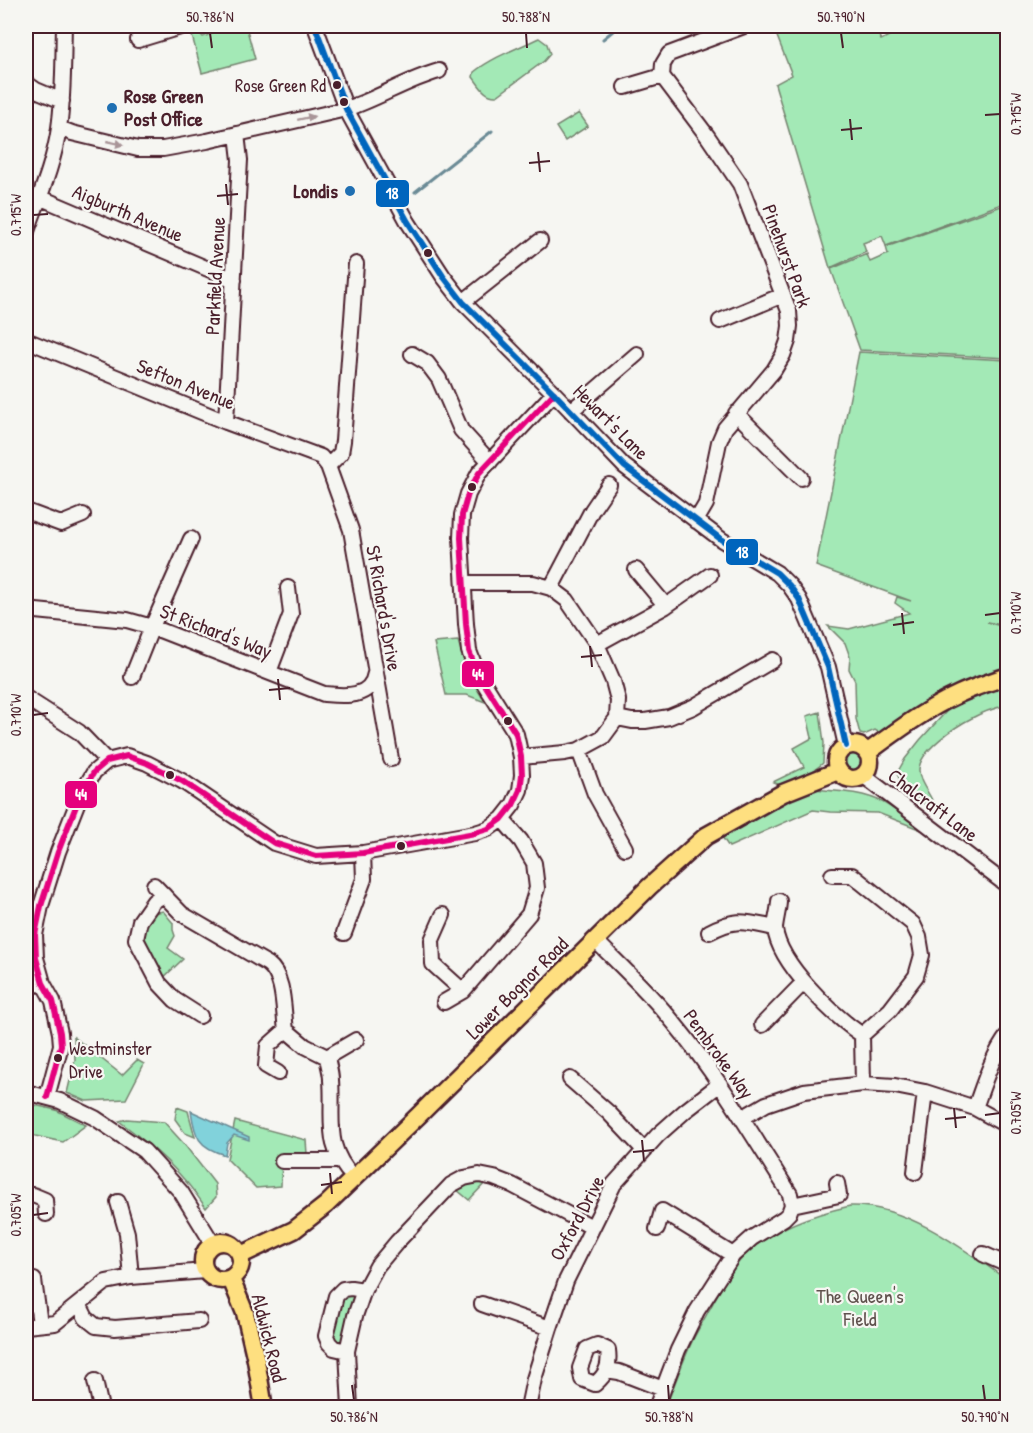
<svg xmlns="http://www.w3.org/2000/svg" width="1033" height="1433" font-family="'Patrick Hand',sans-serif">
  <rect width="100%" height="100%" fill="#f6f6f2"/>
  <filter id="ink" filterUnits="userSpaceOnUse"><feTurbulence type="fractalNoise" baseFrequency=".0167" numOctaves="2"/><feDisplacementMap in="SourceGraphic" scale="12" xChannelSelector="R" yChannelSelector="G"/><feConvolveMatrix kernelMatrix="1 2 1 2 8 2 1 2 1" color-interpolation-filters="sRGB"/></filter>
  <g filter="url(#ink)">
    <path fill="#a3e9b6" stroke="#768470" stroke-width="1.5" d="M212,26H246L255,59L202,73L191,32H198L203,37L214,33Z
      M773,26H874L881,40L908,26L931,27L936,26H1004L1008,34L1007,202L886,246L882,236L863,243L866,252L830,268L775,84L792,75Z
      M539,38L547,44L550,54L544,61L497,96C485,97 480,86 473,77L474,72C493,57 518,48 539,38Z
      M579,113L588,126L565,141L556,127Z
      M1007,204V358L860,350L831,269L867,254L870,262L888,254L886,247Z
      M859,352L1007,360V624L1006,626L987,622L1007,628V627V668C980,677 951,686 926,702C910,711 895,723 880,733L875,730L864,735L860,734L856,719L855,681L849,669L850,657L845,643L828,626L849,629L909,613L895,603L897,597L911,601L816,566Z
      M458,641L468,674L485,702L467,695H446L434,643Z
      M1007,682V705C995,708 983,712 972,718C956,726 919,751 919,770C919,781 927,790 932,800L924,804C911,793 903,790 897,773L905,759L920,740L956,701Z
      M820,712L824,743L823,763C811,774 797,780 782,786L773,782L804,767L794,748L812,738L807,716Z
      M845 762a9 9 0 1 1 18 0a9 9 0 1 1-18 0Z
      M814,789C837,791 864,792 884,803C898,811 911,822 924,831L878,813L830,812L813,810L729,847L722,837L787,801Z
      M163,911L173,923V930L175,936L168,948L183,959L161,980C147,957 133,941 149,914Z
      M74,1037L122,1075L137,1060L144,1064L126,1099L86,1101L67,1093L75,1060Z
      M26,1103L56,1110L86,1125L63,1142L26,1134Z
      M177,1107L188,1111L195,1137L185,1133L175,1119Z
      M127,1119L164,1122L184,1144L215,1184L216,1197L206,1208C181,1171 155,1148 119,1121Z
      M235,1121L306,1140L307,1154L282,1156L281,1186L256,1188L227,1159Z
      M483,1181L486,1182L469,1200L456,1189L464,1184Z
      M850,1206C906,1204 964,1249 1007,1280V1407L676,1408L668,1401C675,1383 682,1364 690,1346C695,1334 703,1322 709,1310C720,1290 731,1269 747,1253C774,1227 815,1214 850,1206Z
      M352,1293L356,1298L344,1342L340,1345L330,1336L341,1296Z"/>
    <path fill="#81d2db" stroke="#6b8a95" stroke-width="1.5" d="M191,1111L249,1137V1140L234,1135L227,1143L225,1155C198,1147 195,1137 191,1111Z"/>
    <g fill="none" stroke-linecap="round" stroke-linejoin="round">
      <path stroke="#6b8a95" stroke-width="3" d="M603,39L619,26
        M415,192L492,131"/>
      <g stroke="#4a1f2b" stroke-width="18">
        <path id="minor" d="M315,26L346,109L408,222L443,276L463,302L554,393L624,466L722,540L777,573L789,585L799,599L828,667L846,746
          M138,40L184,26
          M662,76L708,137L740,184L789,311L790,326L788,341L783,355L774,370L725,428L719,442L706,504L696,521
          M662,76L663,64L669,54L744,26
          M26,83L36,90L62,101
          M625,87L662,76
          M59,128L72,133L138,149H163L207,141L346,109C378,99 406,80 439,71
          M39,197L234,280
          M26,234C38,200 54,164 59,128C64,94 63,59 64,26
          M463,302L540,241
          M720,321L783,295
          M26,340L226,422L321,457L328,466L351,530L391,759
          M412,354L427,363L439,379L461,430L490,462
          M571,411L637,354
          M736,413L801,478
          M226,422L240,160L237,134
          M328,466L341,453L343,441L356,264
          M26,511L61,524L83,515
          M636,570L666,606
          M464,583H533L551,588L567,600L597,644L613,681L618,700L617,718L603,737L579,750L565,753L521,757
          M551,588L592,510L609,485
          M26,610L127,620L152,627L324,694C344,696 371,699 375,673
          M597,644L666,606L710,575
          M269,672L291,614L288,588
          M132,677L152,627L191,539
          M26,698L79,732L107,761
          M617,718L632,721H645L669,717L693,707L773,660
          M579,750L595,794L625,848
          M864,776L1008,886
          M832,875H852L913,924L919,937L922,955L916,976L890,1010L862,1035
          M154,885L182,914L268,964C285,977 283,1010 286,1030
          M164,895L154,901L140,921L136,939L159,983L175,1000L200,1016
          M779,901C779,909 775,922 775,929C779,964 834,1016 862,1035
          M443,915L432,940L433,964L463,991
          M709,932C737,917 746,922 775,928
          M344,933L364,879L363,853
          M595,940C622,967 650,993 674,1023C718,1076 753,1136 790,1194L792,1205
          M26,987L43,983
          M444,1002L463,991L529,914L537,888L534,863L521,841L502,819
          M762,1025L804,982
          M286,1030L305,1046L327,1057C328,1064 331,1072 331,1080C334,1120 323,1146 354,1178
          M862,1035L863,1084
          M327,1057L356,1040
          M278,1073L266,1066L268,1046L286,1030
          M570,1079L609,1113L644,1150
          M26,1092L60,1101L95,1118L144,1151L181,1192L213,1244
          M47,1097L61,1045L60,1033L53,1001L43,983L36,958L35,935L41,906L58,852L80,796L94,772L107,761L127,756L147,763L182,781L274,843L316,856L363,853L475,833L488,829L502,819L513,805L520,790L522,775L521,757L516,734L477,672L469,651L466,624L461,538L462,515L468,494L479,473L554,393
          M975,1108C984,1083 992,1056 1008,1035
          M742,1118L766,1104L804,1091L863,1084L895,1086L925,1092L975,1108L1008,1126
          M282,1161H340
          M915,1172L925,1092
          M26,1196L33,1195L45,1200L46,1214
          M118,1202L127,1233L131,1277
          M792,1205L839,1195L837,1183
          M657,1229L662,1211L733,1255
          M983,1254L1001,1262H1008
          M34,1280L40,1324
          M79,1304L86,1318L96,1326L115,1328L199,1321
          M482,1304L550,1328
          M26,1326L55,1323L106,1282L131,1277L205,1271
          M597,1345L608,1350C610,1365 607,1374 595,1384L582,1379L580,1368L587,1349Z
          M347,1351L334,1348L329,1343L326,1336L336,1296L343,1289L351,1288L364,1290
          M606,1370L619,1372L663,1389
          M95,1381L101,1408
          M184,1408H189
          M350,1408L347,1351L355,1316L364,1290L377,1266L397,1242L451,1185L464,1178L479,1175L494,1178L512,1185L592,1227
          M528,1408L534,1379L550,1328L566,1281L614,1184L658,1135L685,1111L720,1084
          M656,1408L678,1350L697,1311L733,1255L752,1238L784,1218L789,1213L792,1205"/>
      </g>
      <g stroke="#4a1f2b" stroke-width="21">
        <path id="major" d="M836 762a17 17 0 1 1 34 0a17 17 0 1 1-34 0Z
          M868,752C897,731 926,709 959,694C974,687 991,682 1008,676
          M203 1261a19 19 0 1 1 38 0a19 19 0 1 1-38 0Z
          M241,1255L294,1230L326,1205L419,1115L649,887L706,836L783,793L838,771
          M231,1279L245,1313L256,1360L264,1408"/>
      </g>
      <use href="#minor" stroke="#f6f6f2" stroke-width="14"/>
      <use href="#major" stroke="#fedf80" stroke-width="16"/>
      <g stroke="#f6f6f2" stroke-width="10">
        <path id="bus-1" d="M47,1097L61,1045L60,1033L53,1001L43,983L36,958L35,935L41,906L58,852L80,796L94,772L107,761L127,756L147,763L182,781L274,843L316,856L363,853L475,833L488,829L502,819L513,805L520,790L522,775L521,757L516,734L477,672L469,651L466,624L461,538L462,515L468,494L479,473L554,393"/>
      </g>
      <g stroke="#f6f6f2" stroke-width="10">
        <path id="bus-2" d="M315,26L346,109L408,222L443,276L463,302L554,393L624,466L722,540L777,573L789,585L799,599L828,667L846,746"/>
      </g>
      <use href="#bus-1" stroke="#e5007d" stroke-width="6"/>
      <use href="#bus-2" stroke="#0065bd" stroke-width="6"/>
    </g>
    <defs><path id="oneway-solid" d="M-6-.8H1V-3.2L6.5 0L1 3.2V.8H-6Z" transform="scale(1.5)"/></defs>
    <g fill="#a99598">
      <use href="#oneway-solid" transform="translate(306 118) rotate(-12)"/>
      <use href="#oneway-solid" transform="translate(115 143) rotate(13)"/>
    </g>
  </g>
  <path fill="none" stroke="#4a1f2b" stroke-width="2" d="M210,33L212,48M526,33L527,48M841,33L843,48M985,115L1000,114M850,119L852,140M841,130L862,128M538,152L540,172M529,163L550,161M226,184L228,205M217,196L238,194M33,215L48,214M902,613L904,634M985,615L1000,613M893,625L914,622M590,646L592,667M581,657L602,655M278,679L280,700M269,690L290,688M33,715L48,713M954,1108L956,1128M985,1115L1000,1113M945,1119L966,1117M642,1140L644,1161M633,1152L654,1150M330,1173L332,1194M321,1185L342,1182M33,1215L48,1213M352,1385L354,1400M668,1385L669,1400M983,1385L985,1400"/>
  <g fill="#4a1f2b" stroke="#f6f6f2" stroke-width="2">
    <circle cx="337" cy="85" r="5"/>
    <circle cx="344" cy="102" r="5"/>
    <circle cx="428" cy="253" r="5"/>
    <circle cx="472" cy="487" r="5"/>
    <circle cx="508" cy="721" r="5"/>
    <circle cx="170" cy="775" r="5"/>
    <circle cx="401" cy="846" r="5"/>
    <circle cx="58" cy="1058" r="5"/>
  </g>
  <g fill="#1f6fb2" stroke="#f6f6f2" stroke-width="2">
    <circle cx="112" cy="108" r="6"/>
    <circle cx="350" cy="191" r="6"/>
  </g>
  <g text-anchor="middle" stroke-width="4.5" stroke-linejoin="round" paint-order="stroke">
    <g font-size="18" fill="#4a1f2b" stroke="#f6f6f2" text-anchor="end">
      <text x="326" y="92">Rose Green Rd</text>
      <text x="69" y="1055" text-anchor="start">Westminster<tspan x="69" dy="23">Drive</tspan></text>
    </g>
    <g font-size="20" font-weight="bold" fill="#4a1f2b" stroke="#f6f6f2" text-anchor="start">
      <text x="124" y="103">Rose Green<tspan x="124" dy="23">Post Office</tspan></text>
      <text x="338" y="198" text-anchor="end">Londis</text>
    </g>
    <g font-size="20" fill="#4a1f2b" stroke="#f6f6f2">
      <text transform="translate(128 213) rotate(23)" y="7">Aigburth Avenue</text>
      <text transform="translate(787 256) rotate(70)" y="7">Pinehurst Park</text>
      <text transform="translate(215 276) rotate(-87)" y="7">Parkfield Avenue</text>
      <text transform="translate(186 384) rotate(22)" y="7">Sefton Avenue</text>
      <text transform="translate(611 422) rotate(45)" y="7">Hewart's Lane</text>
      <text transform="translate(384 608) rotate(80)" y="7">St Richard's Drive</text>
      <text transform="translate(216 631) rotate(21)" y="7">St Richard's Way</text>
      <text transform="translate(933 805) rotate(37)" y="7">Chalcraft Lane</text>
      <text transform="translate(517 988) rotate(-45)" y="7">Lower Bognor Road</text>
      <text transform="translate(719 1054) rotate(54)" y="7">Pembroke Way</text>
      <text transform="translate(577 1218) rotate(-62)" y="7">Oxford Drive</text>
      <text transform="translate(269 1338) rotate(76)" y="7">Aldwick Road</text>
    </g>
    <g font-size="20" fill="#60524e" stroke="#f6f6f2">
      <text x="860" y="1303">The Queen's<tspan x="860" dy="23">Field</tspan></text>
    </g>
  </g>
  <g stroke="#f6f6f2" stroke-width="2">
    <rect x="375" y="179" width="35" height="29" rx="6" fill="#0065bd"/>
    <rect x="725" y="538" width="34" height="28" rx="6" fill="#0065bd"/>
    <rect x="461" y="660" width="34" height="28" rx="6" fill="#e5007d"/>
    <rect x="64" y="780" width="34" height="29" rx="6" fill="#e5007d"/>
  </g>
  <g font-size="16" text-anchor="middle" font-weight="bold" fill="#fff">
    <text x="392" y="199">18</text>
    <text x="742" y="558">18</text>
    <text x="478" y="680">44</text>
    <text x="81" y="800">44</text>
  </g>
  <rect width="1033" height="1433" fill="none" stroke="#f6f6f2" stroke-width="66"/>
  <rect x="33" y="33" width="967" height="1367" fill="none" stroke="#4a1f2b" stroke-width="2"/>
  <g font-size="15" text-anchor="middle" fill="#4a1f2b">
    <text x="210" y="22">50.786°N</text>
    <text x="526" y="22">50.788°N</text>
    <text x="841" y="22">50.790°N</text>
    <text transform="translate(1016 114) rotate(-90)" y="5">0.715°W</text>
    <text transform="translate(16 215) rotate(-90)" y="5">0.715°W</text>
    <text transform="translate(1016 613) rotate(-90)" y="5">0.710°W</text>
    <text transform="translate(16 715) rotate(-90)" y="5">0.710°W</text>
    <text transform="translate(1016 1113) rotate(-90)" y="5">0.705°W</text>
    <text transform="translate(16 1215) rotate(-90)" y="5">0.705°W</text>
    <text x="354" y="1422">50.786°N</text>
    <text x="669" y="1422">50.788°N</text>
    <text x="985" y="1422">50.790°N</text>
  </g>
</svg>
